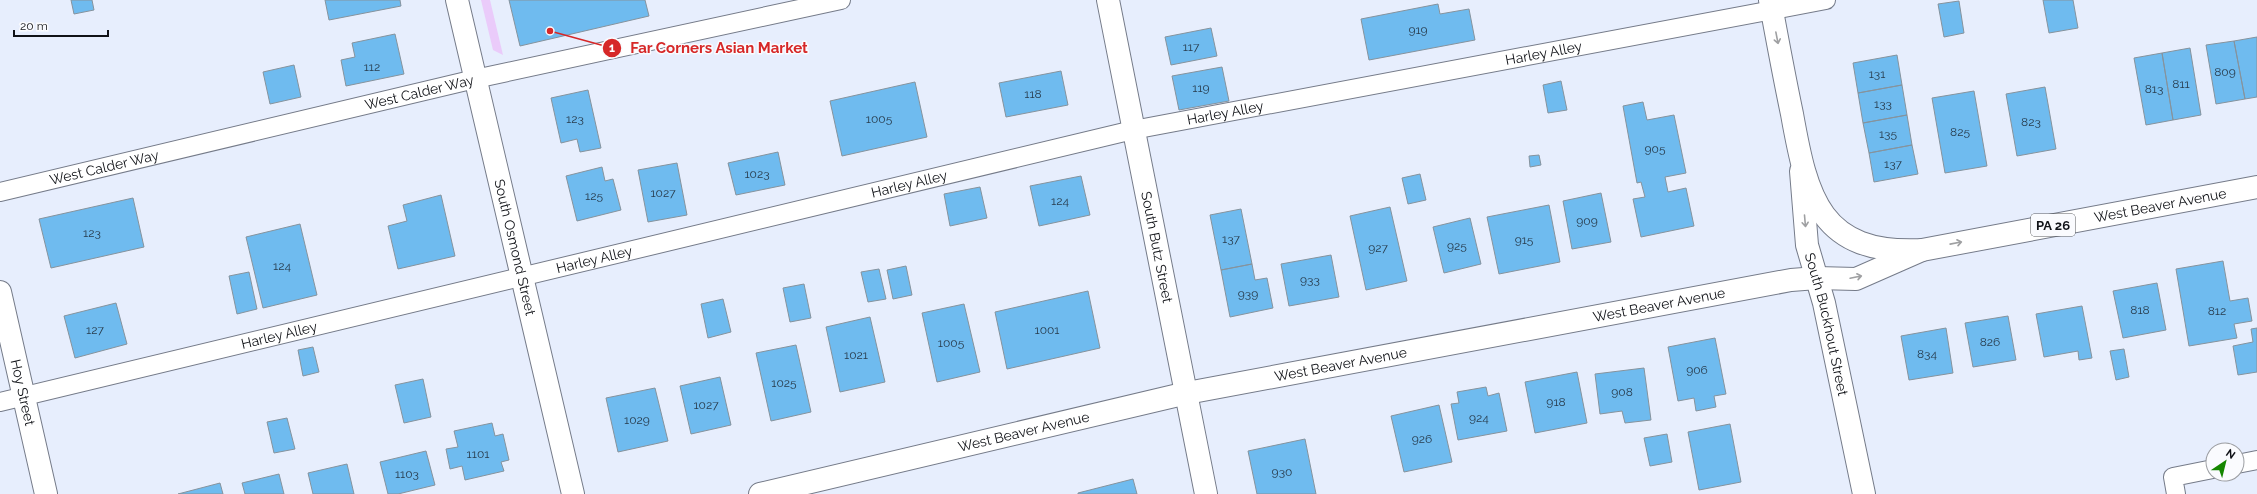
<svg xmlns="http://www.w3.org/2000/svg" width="2257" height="494" font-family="Raleway,sans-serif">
  <rect width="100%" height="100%" fill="#e7eefd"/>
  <path fill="#eacbfa" d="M481,0H490L503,55L493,50Z"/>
  <path fill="#6fbbef" stroke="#86939d" d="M71,0H92L94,10L74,14Z
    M325,0H400L401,6L329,20Z
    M509,0H645L649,16L520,46Z
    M2043,0H2073L2078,28L2049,33Z
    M1959,1L1964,33L1944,37L1938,4Z
    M1438,4L1440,14L1469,9L1475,40L1369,60L1361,19Z
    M1211,28L1217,56L1171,65L1165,37Z
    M395,34L404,74L346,86L341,60L355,57L352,43Z
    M2257,37V97L2245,99L2234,41Z
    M2234,41L2245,99L2216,104L2206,45Z
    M2190,48L2201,115L2173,120L2162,53Z
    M2162,53L2173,120L2146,125L2134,58Z
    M1897,55L1902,85L1858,93L1853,63Z
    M294,65L301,97L270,104L263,72Z
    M1222,67L1229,101L1179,110L1172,76Z
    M1061,71L1068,105L1006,117L999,83Z
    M1561,81L1567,110L1548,113L1543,85Z
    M915,82L927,137L842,156L830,101Z
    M1902,85L1907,115L1863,123L1858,93Z
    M2045,87L2056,149L2017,156L2006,94Z
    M588,90L601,148L580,152L577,139L561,143L551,98Z
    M1974,91L1987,166L1945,173L1932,98Z
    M1643,102L1647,120L1674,115L1686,173L1665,177L1668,192L1686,188L1694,226L1641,237L1633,199L1645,197L1641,182L1637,183L1623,106Z
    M1907,115L1912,145L1869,153L1863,123Z
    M1912,145L1918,174L1874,182L1869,153Z
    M778,152L785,185L736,195L728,163Z
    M1539,155L1541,165L1530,167L1529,156Z
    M677,163L687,215L648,222L638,170Z
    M602,167L605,181L613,179L621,210L577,221L566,176Z
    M1420,174L1426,200L1408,204L1402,178Z
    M1081,176L1090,215L1039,226L1030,186Z
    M980,187L987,218L950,226L944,194Z
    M1601,193L1611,242L1572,249L1563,201Z
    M441,195L455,256L398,269L388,226L407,221L403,205Z
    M133,198L144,247L51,268L39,219Z
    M1549,205L1560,262L1499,274L1487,217Z
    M1390,207L1407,281L1366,290L1350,216Z
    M1241,209L1252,264L1221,270L1210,215Z
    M1470,218L1481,264L1444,273L1433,227Z
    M300,224L317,295L263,308L246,237Z
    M1331,255L1339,297L1289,306L1281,264Z
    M2223,261L2230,301L2248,298L2252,321L2234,324L2237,338L2189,346L2176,269Z
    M1252,264L1255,280L1267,278L1273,308L1230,317L1221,270Z
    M906,266L912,295L893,299L887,270Z
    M879,269L886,299L868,302L861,272Z
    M249,272L257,309L237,314L229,276Z
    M2157,283L2166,330L2123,338L2113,291Z
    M804,284L811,318L790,322L783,288Z
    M1088,291L1100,348L1007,369L995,312Z
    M723,299L731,332L708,338L701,304Z
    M116,303L127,344L75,358L64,316Z
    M964,304L980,372L937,382L922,313Z
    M2082,306L2092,358L2079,360L2078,351L2044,357L2036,314Z
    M2008,316L2016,360L1973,367L1965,323Z
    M870,317L885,382L840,392L826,327Z
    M1946,328L1953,373L1909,380L1901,336Z
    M2257,328V372L2238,375L2233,346L2253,342L2251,329Z
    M1715,338L1726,394L1714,396L1716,407L1696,411L1694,398L1678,401L1668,347Z
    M796,345L811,412L771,421L756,353Z
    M313,347L319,372L303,376L298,350Z
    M2124,349L2129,377L2116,380L2110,351Z
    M1644,368L1651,420L1625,423L1622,411L1600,414L1595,374Z
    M1577,372L1587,423L1535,433L1525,382Z
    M720,377L731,425L691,434L680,386Z
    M423,379L431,417L404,423L395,385Z
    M1486,387L1488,396L1499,393L1507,431L1458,440L1451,404L1459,403L1457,392Z
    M655,388L668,441L618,452L606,398Z
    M1439,405L1452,462L1404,472L1391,416Z
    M287,418L295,449L274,453L267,422Z
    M492,423L495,436L503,434L509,460L501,462L504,471L465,480L462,466L450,469L446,449L458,447L454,431Z
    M1730,424L1741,482L1699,490L1688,432Z
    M1667,434L1672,462L1650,466L1644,438Z
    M1305,439L1316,494H1257L1248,451Z
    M426,451L435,485L398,494H388L380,462Z
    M347,464L354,494H313L308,473Z
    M279,474L284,494H245L242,483Z
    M1133,479L1137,494H1078V493Z
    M220,483L223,494H178Z"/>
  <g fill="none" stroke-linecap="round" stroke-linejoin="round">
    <g stroke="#757b89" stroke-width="20">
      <g id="service">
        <path id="s1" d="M0,192L475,79L841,0"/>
        <path id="s2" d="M0,402L1133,130L1826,0"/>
        <path d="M2237,464L2257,460"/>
        <path d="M2176,494L2173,477L2213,469"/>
      </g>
    </g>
    <g stroke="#757b89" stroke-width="24">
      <g id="minor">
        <path id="s3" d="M457,0L573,494"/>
        <path id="s4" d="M1108,0L1206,494"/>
        <path id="s5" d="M1801,171L1807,245L1824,303L1864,494"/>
        <path id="s6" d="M0,292L46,494"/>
        <path id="s7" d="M760,494L1187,393L1791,280L1817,278L1856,279L1922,250"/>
      </g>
    </g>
    <g stroke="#757b89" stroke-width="24">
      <g id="primary">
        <path id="s8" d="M1770,0C1777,38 1784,76 1792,114C1807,198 1820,255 1922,250L2257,187"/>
      </g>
    </g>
    <use href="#service" stroke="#fff" stroke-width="18"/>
    <use href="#minor" stroke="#fff" stroke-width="22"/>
    <use href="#primary" stroke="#fff" stroke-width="22"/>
  </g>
  <defs><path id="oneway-shaft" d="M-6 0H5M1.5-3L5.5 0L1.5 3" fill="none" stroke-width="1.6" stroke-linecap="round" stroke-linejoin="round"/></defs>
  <g stroke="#9fa0a2">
    <use href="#oneway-shaft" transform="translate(1777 38) rotate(79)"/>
    <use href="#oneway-shaft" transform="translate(1805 221) rotate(85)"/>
    <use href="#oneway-shaft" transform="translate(1956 243) rotate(-11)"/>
    <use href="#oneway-shaft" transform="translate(1856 277) rotate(-12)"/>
  </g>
  <g text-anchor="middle" stroke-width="3" stroke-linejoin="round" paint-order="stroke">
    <g font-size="12" fill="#283c4d">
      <text x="1418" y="34">919</text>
      <text x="1191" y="51">117</text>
      <text x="372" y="71">112</text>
      <text x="2225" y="76">809</text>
      <text x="1877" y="78">131</text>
      <text x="2181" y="88">811</text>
      <text x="1201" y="92">119</text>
      <text x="2154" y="93">813</text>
      <text x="1033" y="98">118</text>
      <text x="1883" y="108">133</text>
      <text x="575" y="123">123</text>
      <text x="879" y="123">1005</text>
      <text x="2031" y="126">823</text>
      <text x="1960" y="136">825</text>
      <text x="1888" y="138">135</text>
      <text x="1655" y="153">905</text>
      <text x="1893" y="168">137</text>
      <text x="757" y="178">1023</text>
      <text x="663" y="197">1027</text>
      <text x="594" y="200">125</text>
      <text x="1060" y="205">124</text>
      <text x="1587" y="225">909</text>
      <text x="92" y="237">123</text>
      <text x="1231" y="243">137</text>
      <text x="1524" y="244">915</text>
      <text x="1457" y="250">925</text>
      <text x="1378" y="252">927</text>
      <text x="282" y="270">124</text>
      <text x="1310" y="284">933</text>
      <text x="1248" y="298">939</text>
      <text x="2140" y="314">818</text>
      <text x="2217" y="315">812</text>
      <text x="95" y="334">127</text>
      <text x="1047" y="334">1001</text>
      <text x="1990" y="346">826</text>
      <text x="951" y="347">1005</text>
      <text x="1927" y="358">834</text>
      <text x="856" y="359">1021</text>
      <text x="1697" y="374">906</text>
      <text x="784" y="387">1025</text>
      <text x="1622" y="396">908</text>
      <text x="1556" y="406">918</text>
      <text x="706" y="409">1027</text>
      <text x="1479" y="422">924</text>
      <text x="637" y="424">1029</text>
      <text x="1422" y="443">926</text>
      <text x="478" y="458">1101</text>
      <text x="1282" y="476">930</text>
      <text x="407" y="478">1103</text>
    </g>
    <rect fill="#fafbfe" stroke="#56585c" stroke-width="1" x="2031" y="214" width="44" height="22" rx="3"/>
    <g font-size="13" font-weight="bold" fill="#101217">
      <text x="2053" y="230">PA 26</text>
    </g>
    <g font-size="14" fill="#101217" stroke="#fafbfe">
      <text dy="5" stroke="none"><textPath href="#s2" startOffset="1583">Harley Alley</textPath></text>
      <text dy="5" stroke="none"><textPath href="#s1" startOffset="431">West Calder Way</textPath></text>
      <text dy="5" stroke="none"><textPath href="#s2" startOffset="1259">Harley Alley</textPath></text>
      <text dy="5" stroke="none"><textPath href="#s1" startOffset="107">West Calder Way</textPath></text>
      <text dy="5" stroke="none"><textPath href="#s2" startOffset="935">Harley Alley</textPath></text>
      <text dy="5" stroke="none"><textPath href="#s8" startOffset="574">West Beaver Avenue</textPath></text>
      <text dy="5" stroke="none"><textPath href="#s3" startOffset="254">South Osmond Street</textPath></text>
      <text dy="5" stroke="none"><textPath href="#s4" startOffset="252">South Butz Street</textPath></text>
      <text dy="5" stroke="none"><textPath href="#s2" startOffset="611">Harley Alley</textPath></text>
      <text dy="5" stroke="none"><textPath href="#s7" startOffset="919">West Beaver Avenue</textPath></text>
      <text dy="5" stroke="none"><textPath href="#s5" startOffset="156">South Buckhout Street</textPath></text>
      <text dy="5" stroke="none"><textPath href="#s2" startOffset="287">Harley Alley</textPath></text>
      <text dy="5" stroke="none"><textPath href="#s7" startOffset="595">West Beaver Avenue</textPath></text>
      <text dy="5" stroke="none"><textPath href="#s6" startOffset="103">Hoy Street</textPath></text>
      <text dy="5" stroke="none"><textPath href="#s7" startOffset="271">West Beaver Avenue</textPath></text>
    </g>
  </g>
  <path fill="none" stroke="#d62828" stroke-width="1.5" d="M550 31L612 48"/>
  <g fill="#d62828" stroke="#fafbfe" stroke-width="1.5">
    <circle cx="550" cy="31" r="4"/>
    <circle cx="612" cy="48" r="10"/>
  </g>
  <g font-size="12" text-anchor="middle" font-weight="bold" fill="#fff">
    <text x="612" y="52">1</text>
  </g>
  <g font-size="15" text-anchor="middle" font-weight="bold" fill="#d62828" stroke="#fafbfe" stroke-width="3" stroke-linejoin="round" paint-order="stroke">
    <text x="719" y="53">Far Corners Asian Market</text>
  </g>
  <g transform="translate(2225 462) rotate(35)"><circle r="19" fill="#fafbfe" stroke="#9c9ea2"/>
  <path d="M0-3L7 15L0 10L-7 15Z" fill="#148600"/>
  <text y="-6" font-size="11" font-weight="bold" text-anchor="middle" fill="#101217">N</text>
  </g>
  <path d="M14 30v6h94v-6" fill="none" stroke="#101217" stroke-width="2"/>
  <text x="20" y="30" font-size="12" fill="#101217" stroke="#fafbfe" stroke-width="3" paint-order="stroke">20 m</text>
</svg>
